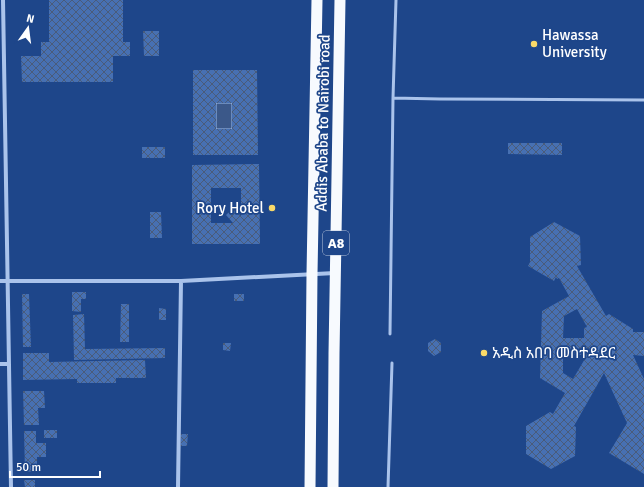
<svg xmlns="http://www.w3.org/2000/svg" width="644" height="487" font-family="Signika,'Noto Sans Ethiopic',sans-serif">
  <defs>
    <pattern id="building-cross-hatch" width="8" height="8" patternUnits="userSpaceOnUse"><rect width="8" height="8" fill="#4770b2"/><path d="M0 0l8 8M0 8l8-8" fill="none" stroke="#4a5c7a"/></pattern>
  </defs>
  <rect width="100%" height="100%" fill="#1e468a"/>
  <path fill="#3b5889" stroke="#9dbded" d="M216,103H232V129H216Z"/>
  <path fill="url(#building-cross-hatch)" fill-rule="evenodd" d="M49,0H123V42H130V56H113V82H22L21,56H41V42H49Z
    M143,31H159V56H144Z
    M193,70H257L258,155H193ZM216,103H232V129H216Z
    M508,143H562V155L508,154Z
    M142,147H165V158H142Z
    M259,164L260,244H192V165ZM211,188H241V216L233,208L226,215L233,223H211Z
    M150,212H161L162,238H150Z
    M554,222L580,236L581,265L577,266L606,316L609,314L633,329V332H644V356L633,355L644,379V474L609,453L627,423L604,373L574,426L576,427L575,456L551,469L526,454V426L550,412L553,414L565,393L540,378L542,311L569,296L559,278L557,279L556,277L554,281L528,266L530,262V237ZM577,309L587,327L584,328V338H563L564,316ZM563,354L584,355V357H586L573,379L563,373Z
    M72,292H86V299H81V312L72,311Z
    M22,294H29L31,347H23Z
    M234,294H244V301H234Z
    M121,304H129V342H120Z
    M159,308L166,309V320H159Z
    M84,314L85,349L165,348V358L74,360L73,315Z
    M435,339L441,343V352L434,356L428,351V343Z
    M223,343H231L230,351L223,350Z
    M23,353H49V362L145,360L146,378H116V383H77V379L23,380Z
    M23,391H44L45,408H38L39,425H24Z
    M44,430H57V438H44Z
    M24,431H36V443H46V457H37V471L25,472Z
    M181,434H188L187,446H181Z
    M24,480H35V487H25Z"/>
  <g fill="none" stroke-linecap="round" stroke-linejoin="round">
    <path stroke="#aac3eb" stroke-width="3" d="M393,98L440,99L644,100
      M390,334L393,98L396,0
      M388,487L392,363"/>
    <path stroke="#aac3eb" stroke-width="4" d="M3,0L11,487
      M0,281H181L335,273
      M0,364H9
      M178,487L181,281"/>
    <path stroke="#f7fafe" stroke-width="11" d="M310,487L312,274L317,0
      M333,487L334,354L340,0"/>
  </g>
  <g fill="#fada69" stroke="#1e468a" stroke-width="1.5">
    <circle cx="534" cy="44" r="4"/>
    <circle cx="272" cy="208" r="4"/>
    <circle cx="484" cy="353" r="4"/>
  </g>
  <g text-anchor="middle" stroke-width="3.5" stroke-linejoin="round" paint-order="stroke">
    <rect fill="#1e468a" stroke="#bcc8dc" stroke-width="1" x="323" y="231" width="26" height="24" rx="3"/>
    <g font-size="14" font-weight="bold" fill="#fff">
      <text x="336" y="248">A8</text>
    </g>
    <g font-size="15" fill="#fff" stroke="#1e468a" text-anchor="start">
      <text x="542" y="40">Hawassa<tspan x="542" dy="17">University</tspan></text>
      <text x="264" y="213" text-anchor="end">Rory Hotel</text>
      <text x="492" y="358">አዲስ አበባ መስተዳደር</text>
    </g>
    <g font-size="15" fill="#fff" stroke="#1e468a">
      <text transform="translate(323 123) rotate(-89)" y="5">Addis Ababa to Nairobi road</text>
    </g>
  </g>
  <g transform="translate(28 28) rotate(14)" stroke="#1e468a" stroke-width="3" paint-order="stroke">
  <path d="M0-3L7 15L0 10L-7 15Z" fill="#ffffff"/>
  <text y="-6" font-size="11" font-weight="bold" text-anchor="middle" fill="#ffffff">N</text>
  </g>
  <path d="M10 471v6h90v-6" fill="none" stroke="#ffffff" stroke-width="2"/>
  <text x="16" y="471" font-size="12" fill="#ffffff" stroke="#1e468a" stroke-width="3" paint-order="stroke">50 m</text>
</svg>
